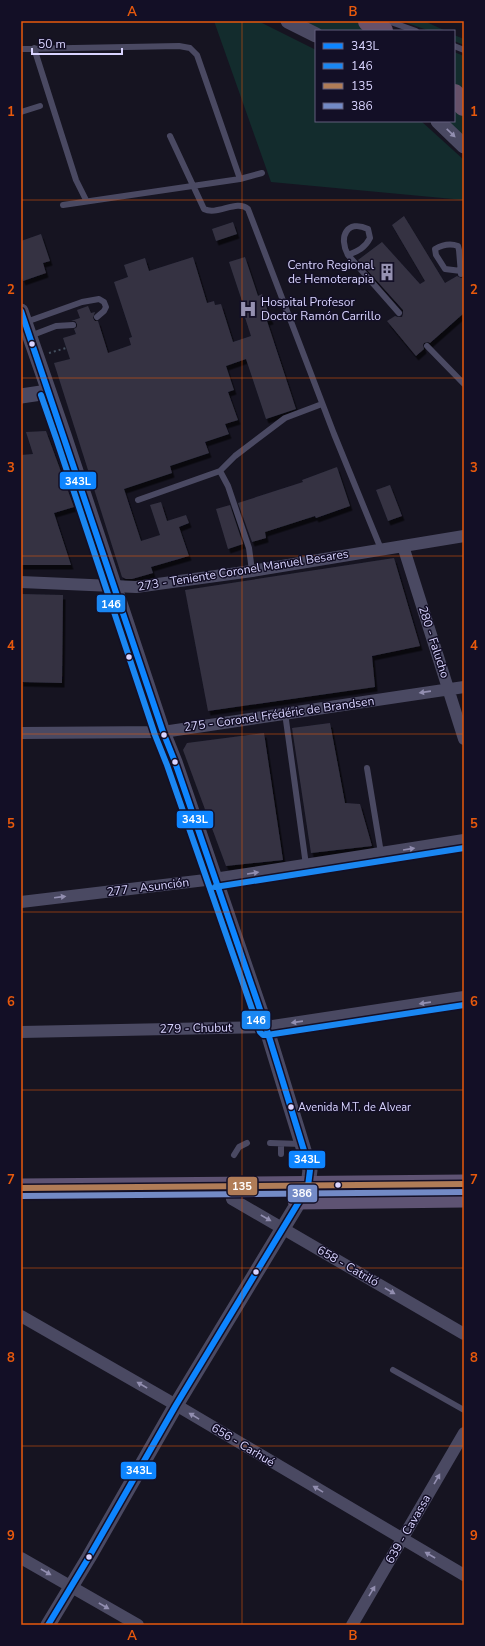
<svg xmlns="http://www.w3.org/2000/svg" width="485" height="1646" font-family="'Nunito Sans',sans-serif">
  <defs>
    <filter id="shadow"><feDropShadow dx="2.5" dy="4.5" stdDeviation="0" flood-color="#0009"/></filter>
  </defs>
  <rect width="100%" height="100%" fill="#161421"/>
  <path fill="#132c2d" d="M214,21H258L316,50V121H421L464,160V200L271,182Z
    M304,21H359L373,31H319Z
    M401,21H424L446,31H430Z
    M454,35L464,39V45L454,41Z
    M454,52L464,56V97L454,87Z
    M454,105L464,116V137L447,121H454Z"/>
  <path fill="#343243" filter="url(#shadow)" d="M404,216L445,283L457,276L461,278L464,277V313L430,343L428,342L424,343L423,345L424,349L416,356L387,321L395,316L398,317H402L403,314V310L358,260L382,242L420,284L425,281L392,225Z
    M233,222L237,234L216,241L212,229Z
    M41,234L50,261L43,263L46,273L23,281L21,275V241Z
    M193,257L207,303L214,301L215,305L221,304L233,342L251,336L240,302L242,301L229,262L245,257L258,296L262,294L271,320L267,321L296,409L266,419L246,359L226,366L234,390L228,392L238,420L225,424L229,434L205,442L209,453L170,466L172,473L124,489L141,541L160,535L150,505L161,502L167,521L186,515L189,523L179,527L189,556L151,567L153,573L132,579H126L122,577L54,363L70,359L63,338L76,334L74,329L77,327V324L75,321H71L80,318L77,310L88,306L91,313L95,312L93,318L95,321H98L108,353L131,345L129,338L132,337L114,282L128,277L124,265L145,258L149,271Z
    M46,431L74,507L54,513L71,565H21V455L33,454L26,432Z
    M337,467L350,506L316,518L315,516L265,532L266,538L252,542L238,503L303,482L302,480Z
    M390,485L402,516L388,521L376,490Z
    M230,505L243,544L228,549L216,509Z
    M394,558L420,646L372,656L375,687L208,711L185,590Z
    M21,594L63,595L62,683L21,682Z
    M330,723L345,803L360,804L372,846L311,853L292,728Z
    M264,733L283,860L226,866L183,750L187,743Z"/>
  <g fill="none" stroke-linecap="round" stroke-linejoin="round">
    <path stroke="#44505f" stroke-width="2" stroke-dasharray="2 3" stroke-linecap="butt" d="M49,353L66,348"/>
    <path stroke="#4a4962" stroke-width="6" d="M388,21L416,31
      M454,46L464,50
      M34,48L76,180L86,200
      M21,49L179,46L190,48L197,55L240,179
      M21,112L40,106
      M170,136L204,209C217,216 237,199 248,209L334,434L381,549
      M63,205L240,179L262,173
      M348,255C358,251 365,248 370,238L368,229C347,219 338,237 348,255L399,313
      M461,271L445,269L436,255L435,249C442,245 450,243 458,246L459,250L461,274
      M26,322L82,302L99,299L104,302L106,307L104,311L97,317
      M30,336L56,326L73,325
      M427,346L464,384
      M220,471L228,486L249,548L252,571
      M138,500L220,471L235,456L285,418L322,404
      M285,713L306,865
      M367,768L381,853
      M270,1143L301,1144
      M281,1154V1144
      M234,1155L239,1147L247,1143
      M393,1370L464,1410"/>
    <path stroke="#4a4962" stroke-width="12" d="M403,546L464,739
      M21,582L136,587L252,571L464,536
      M21,733L163,732L464,687
      M21,902L214,879L464,840
      M21,1032L266,1027L464,997
      M232,1199L464,1334
      M21,1316L176,1405L464,1575
      M21,1558L138,1625
      M352,1625L464,1433"/>
    <path stroke="#4a4962" stroke-width="15" d="M288,21L316,35
      M438,121L464,146
      M21,311L64,435L163,732L175,762L266,1027L310,1170L308,1186L300,1200L176,1405L89,1557L48,1625
      M21,396L48,392"/>
    <path stroke="#5e5373" stroke-width="19" d="M21,1188L464,1184
      M297,1200L464,1198"/>
    <path stroke="#67516a" stroke-width="22" d="M369,21L382,31
      M454,95L464,105"/>
    <g stroke="#130f26" stroke-width="9">
      <path id="bus-1" d="M21,311L163,732L175,762L266,1027L310,1170L308,1186L300,1200L176,1405L89,1557L48,1625"/>
    </g>
    <g stroke="#130f26" stroke-width="9">
      <path id="bus-2" d="M41,395L56,438L155,735L167,765L260,1032L263,1035H267L464,1005
        M215,887L464,848"/>
    </g>
    <g stroke="#130f26" stroke-width="9">
      <path id="bus-3" d="M21,1188L464,1184"/>
    </g>
    <g stroke="#130f26" stroke-width="9">
      <path id="bus-4" d="M21,1196L464,1192"/>
    </g>
    <use href="#bus-1" stroke="#0d85ff" stroke-width="6"/>
    <use href="#bus-2" stroke="#1a87f2" stroke-width="6"/>
    <use href="#bus-3" stroke="#b07c57" stroke-width="6"/>
    <use href="#bus-4" stroke="#738ac6" stroke-width="6"/>
  </g>
  <defs><path id="oneway-solid" d="M-6-.8H1V-3.2L6.5 0L1 3.2V.8H-6Z"/></defs>
  <g fill="#928eb0">
    <use href="#oneway-solid" transform="translate(451 133) rotate(44)"/>
    <use href="#oneway-solid" transform="translate(425 692) rotate(172)"/>
    <use href="#oneway-solid" transform="translate(409 849) rotate(-9)"/>
    <use href="#oneway-solid" transform="translate(253 873) rotate(-9)"/>
    <use href="#oneway-solid" transform="translate(60 897) rotate(-7)"/>
    <use href="#oneway-solid" transform="translate(425 1003) rotate(172)"/>
    <use href="#oneway-solid" transform="translate(297 1022) rotate(172)"/>
    <use href="#oneway-solid" transform="translate(266 1218) rotate(30)"/>
    <use href="#oneway-solid" transform="translate(390 1291) rotate(30)"/>
    <use href="#oneway-solid" transform="translate(142 1385) rotate(-150)"/>
    <use href="#oneway-solid" transform="translate(194 1416) rotate(-149)"/>
    <use href="#oneway-solid" transform="translate(437 1479) rotate(-60)"/>
    <use href="#oneway-solid" transform="translate(318 1489) rotate(-149)"/>
    <use href="#oneway-solid" transform="translate(430 1555) rotate(-150)"/>
    <use href="#oneway-solid" transform="translate(46 1572) rotate(30)"/>
    <use href="#oneway-solid" transform="translate(372 1591) rotate(-59)"/>
    <use href="#oneway-solid" transform="translate(104 1606) rotate(30)"/>
  </g>
  <path fill="none" stroke="#e8590c" stroke-width="1" stroke-opacity="0.55" d="M242,21V1625M21,200H464M21,378H464M21,556H464M21,734H464M21,912H464M21,1090H464M21,1268H464M21,1446H464"/>
  <defs>
    <g id="building-bare" transform="scale(1.38)"><path d="M-4-6H4V6H1V3H-1V6H-4ZM-2.5-4.3h1.7v1.8h-1.7ZM.8-4.3h1.7v1.8H.8ZM-2.5-1h1.7V.8h-1.7ZM.8-1h1.7V.8H.8Z" fill="#9591b1" stroke="#130f26" stroke-width="2.5" paint-order="stroke"/></g>
    <g id="hospital-bare" transform="scale(1.38)"><path d="M-5-5h3v3.5h4V-5h3V5h-3V1.5h-4V5h-3Z" fill="#9591b1" stroke="#130f26" stroke-width="2.5" paint-order="stroke"/></g>
  </defs>
  <g fill-rule="evenodd">
    <use href="#building-bare" x="387" y="272"/>
    <use href="#hospital-bare" x="248" y="309"/>
  </g>
  <g fill="#d9d4ff" stroke="#130f26" stroke-width="1.5">
    <circle cx="32" cy="344" r="3.5"/>
    <circle cx="129" cy="657" r="3.5"/>
    <circle cx="164" cy="735" r="3.5"/>
    <circle cx="175" cy="762" r="3.5"/>
    <circle cx="291" cy="1107" r="3.5"/>
    <circle cx="338" cy="1185" r="3.5"/>
    <circle cx="256" cy="1272" r="3.5"/>
    <circle cx="89" cy="1557" r="3.5"/>
  </g>
  <g text-anchor="middle" stroke-width="3" stroke-linejoin="round" paint-order="stroke">
    <g font-size="11" fill="#d9d4ff" stroke="#130f26" text-anchor="start">
      <text x="298" y="1111">Avenida M.T. de Alvear</text>
    </g>
    <g font-size="12" fill="#d9d4ff" stroke="#130f26" text-anchor="end">
      <text x="374" y="269">Centro Regional<tspan x="374" dy="14">de Hemoterapia</tspan></text>
      <text x="261" y="306" text-anchor="start">Hospital Profesor<tspan x="261" dy="14">Doctor Ramón Carrillo</tspan></text>
    </g>
    <g font-size="12" fill="#d9d4ff" stroke="#130f26">
      <text transform="translate(243 570) rotate(-9)" y="4">273 - Teniente Coronel Manuel Besares</text>
      <text transform="translate(434 642) rotate(72)" y="4">280 - Falucho</text>
      <text transform="translate(279 714) rotate(-8)" y="4">275 - Coronel Frédéric de Brandsen</text>
      <text transform="translate(148 887) rotate(-7)" y="4">277 - Asunción</text>
      <text transform="translate(196 1028) rotate(-1)" y="4">279 - Chubut</text>
      <text transform="translate(348 1266) rotate(30)" y="4">658 - Catriló</text>
      <text transform="translate(243 1445) rotate(31)" y="4">656 - Carhué</text>
      <text transform="translate(408 1529) rotate(-60)" y="4">639 - Cavassa</text>
    </g>
  </g>
  <g stroke="#130f26" stroke-width="1.5">
    <rect x="59" y="471" width="38" height="19" rx="4" fill="#0d85ff"/>
    <rect x="96" y="594" width="30" height="19" rx="4" fill="#1a87f2"/>
    <rect x="176" y="810" width="38" height="19" rx="4" fill="#0d85ff"/>
    <rect x="241" y="1010" width="30" height="20" rx="4" fill="#1a87f2"/>
    <rect x="288" y="1150" width="38" height="19" rx="4" fill="#0d85ff"/>
    <rect x="227" y="1176" width="31" height="20" rx="4" fill="#b07c57"/>
    <rect x="287" y="1184" width="31" height="19" rx="4" fill="#738ac6"/>
    <rect x="120" y="1461" width="37" height="19" rx="4" fill="#0d85ff"/>
  </g>
  <g font-size="11" text-anchor="middle" font-weight="bold" fill="#fff">
    <text x="78" y="485">343L</text>
    <text x="111" y="608">146</text>
    <text x="195" y="823">343L</text>
    <text x="256" y="1024">146</text>
    <text x="307" y="1163">343L</text>
    <text x="242" y="1190">135</text>
    <text x="302" y="1197">386</text>
    <text x="139" y="1474">343L</text>
  </g>
  <rect width="485" height="1646" fill="none" stroke="#130f26" stroke-width="44"/>
  <rect x="315" y="30" width="140" height="92" fill="#130f26" stroke="#625e7d"/>
  <rect x="323" y="43" width="20" height="6" fill="#0d85ff" stroke="#625e7d"/>
  <text x="351" y="50" font-size="12" fill="#d9d4ff">343L</text>
  <rect x="323" y="63" width="20" height="6" fill="#1a87f2" stroke="#625e7d"/>
  <text x="351" y="70" font-size="12" fill="#d9d4ff">146</text>
  <rect x="323" y="83" width="20" height="6" fill="#b07c57" stroke="#625e7d"/>
  <text x="351" y="90" font-size="12" fill="#d9d4ff">135</text>
  <rect x="323" y="103" width="20" height="6" fill="#738ac6" stroke="#625e7d"/>
  <text x="351" y="110" font-size="12" fill="#d9d4ff">386</text>
  <path d="M32 48v6h90v-6" fill="none" stroke="#d9d4ff" stroke-width="2"/>
  <text x="38" y="48" font-size="12" fill="#d9d4ff" stroke="#130f26" stroke-width="3" paint-order="stroke">50 m</text>
  <rect x="22" y="22" width="441" height="1602" fill="none" stroke="#e8590c" stroke-width="1.5"/>
  <g font-size="13" text-anchor="middle" font-weight="bold" fill="#e8590c">
    <text x="132" y="16">A</text>
    <text x="353" y="16">B</text>
    <text x="11" y="116">1</text>
    <text x="474" y="116">1</text>
    <text x="11" y="294">2</text>
    <text x="474" y="294">2</text>
    <text x="11" y="472">3</text>
    <text x="474" y="472">3</text>
    <text x="11" y="650">4</text>
    <text x="474" y="650">4</text>
    <text x="11" y="828">5</text>
    <text x="474" y="828">5</text>
    <text x="11" y="1006">6</text>
    <text x="474" y="1006">6</text>
    <text x="11" y="1184">7</text>
    <text x="474" y="1184">7</text>
    <text x="11" y="1362">8</text>
    <text x="474" y="1362">8</text>
    <text x="11" y="1540">9</text>
    <text x="474" y="1540">9</text>
    <text x="132" y="1640">A</text>
    <text x="353" y="1640">B</text>
  </g>
</svg>
